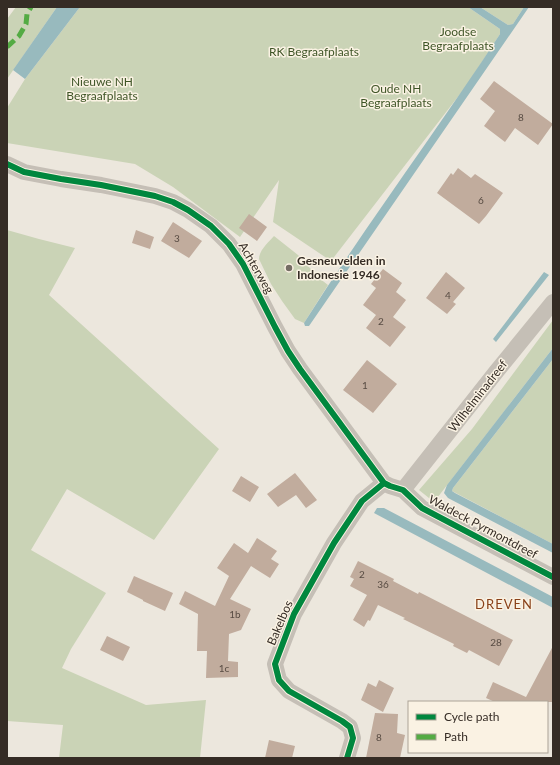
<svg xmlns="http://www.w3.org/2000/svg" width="560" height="765" font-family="Lato,sans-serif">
  <rect width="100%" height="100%" fill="#ece7dd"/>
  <path fill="#cad3b6" d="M16,7H57L7,79V19Z
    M80,7H468L500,29V34L467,85L331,261L273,222L279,180L240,237L173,187L135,164L7,143V108L25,79Z
    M480,7H524L513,24L508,25Z
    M7,230L39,239L75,248L49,295L219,449L154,540L67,489L31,550L106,593L71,649L62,668L146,705L206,700L200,758H59L63,725L7,721Z
    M274,236L298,255L319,278L328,285L304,323L295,319L282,301L271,284L259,259C259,250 269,242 274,236Z
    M553,320V348L434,502L419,490L472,429Z
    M553,359V544L452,491L453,488Z"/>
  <path fill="#98babe" d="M57,7H80L25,79L13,70Z
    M468,7H480L508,25L513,24L524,7H529L309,326H305L304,323C366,225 436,132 500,34V29Z
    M544,272L549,275L496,342L493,339Z
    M553,348V359L453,488L452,491L455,493L553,544V553L448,498L444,493L447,485Z
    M377,508H384L553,597V608L374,513Z"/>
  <path fill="#c1ac9d" d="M494,81L553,124L538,145L515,128L505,142L484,126L495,111L480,99Z
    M458,168L471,178L475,174L503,193L486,216L479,224L437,193L451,173L453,175Z
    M249,214L267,227L257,241L239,228Z
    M173,222L202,241L189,258L161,241Z
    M136,230L154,237L150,249L132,243Z
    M383,269L402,283L396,292L406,300L393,317L406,327L390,347L366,328L376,315L363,305L376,288L371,284Z
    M446,272L465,288L453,302L456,304L447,314L426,298Z
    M367,360L397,384L373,413L343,390Z
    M295,473L317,500L306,508L296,495L278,507L267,494Z
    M241,476L259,487L250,502L232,491Z
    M257,538L277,551L271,559L279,564L270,578L251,566L230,599L251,609L241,630L229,634L228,661L238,662V677L206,678L207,651H197L198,614L179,604L185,591L215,606L229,576L217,568L234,543L248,553Z
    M358,561L394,579L393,581L418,594L419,592L513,640L499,666L469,650L467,653L453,646L454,644L403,619L405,618L378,605L370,621L368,620L364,627L353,620L367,595L350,586L354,579L350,577Z
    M134,576L173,593L165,611L143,601V600L127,592Z
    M107,636L130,647L123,661L100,650Z
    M553,646V702H495L486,698L493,682L526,697Z
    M379,680L394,688L383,712L361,700L368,683L376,687Z
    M375,713L398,714L397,733L405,735L400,758H366Z
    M269,740L295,746L292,758H265Z"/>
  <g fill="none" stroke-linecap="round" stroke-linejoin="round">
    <path stroke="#c5bfb6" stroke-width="16" d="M7,164L24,172L61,179L101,185L155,196L173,202L188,210L211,226L229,244L243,264L275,327L288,351L300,369L384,483L390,486L403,490L422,508L553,577
      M403,490L496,372L553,302
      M347,758L353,738L350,727L342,721L289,691L279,680L275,664L294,614L334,543L362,501L384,483"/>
    <path stroke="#54ab44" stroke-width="5" stroke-dasharray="10 5" stroke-linecap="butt" d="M7,47L19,36L26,24L27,14L31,7"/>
    <g stroke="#faf2e3" stroke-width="8">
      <path id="cycleway" d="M7,164L24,172L61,179L101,185L155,196L173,202L188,210L211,226L229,244L243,264L275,327L288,351L300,369L384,483L390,486L403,490L422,508L553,577
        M347,758L353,738L350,727L342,721L289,691L279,680L275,664L294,614L334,543L362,501L384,483"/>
    </g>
    <use href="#cycleway" stroke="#00873e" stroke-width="6"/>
  </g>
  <circle fill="#756d65" stroke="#faf2e3" stroke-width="1.5" cx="289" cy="268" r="4"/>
  <g text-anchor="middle" stroke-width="3" stroke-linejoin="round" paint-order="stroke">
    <g font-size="10" fill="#584c43">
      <text x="521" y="121">8</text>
      <text x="481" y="204">6</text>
      <text x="177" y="242">3</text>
      <text x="448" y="299">4</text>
      <text x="381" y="325">2</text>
      <text x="365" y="389">1</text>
      <text x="362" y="578">2</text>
      <text x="383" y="588">36</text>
      <text x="235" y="618">1b</text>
      <text x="496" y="646">28</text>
      <text x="224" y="672">1c</text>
      <text x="379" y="741">8</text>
    </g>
    <g font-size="12" fill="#3f5527" stroke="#faf2e3">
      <text x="458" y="36">Joodse<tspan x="458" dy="14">Begraafplaats</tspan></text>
      <text x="314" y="56">RK Begraafplaats</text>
      <text x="102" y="86">Nieuwe NH<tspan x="102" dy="14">Begraafplaats</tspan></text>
      <text x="396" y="93">Oude NH<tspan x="396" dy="14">Begraafplaats</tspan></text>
    </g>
    <g font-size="12" font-weight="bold" fill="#352c25" stroke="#faf2e3" text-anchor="start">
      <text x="297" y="265">Gesneuvelden in<tspan x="297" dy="14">Indonesie 1946</tspan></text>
    </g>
    <g font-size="12" fill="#352c25" stroke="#faf2e3">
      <text transform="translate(256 268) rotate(60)" y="4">Achterweg</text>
      <text transform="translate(478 396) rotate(-52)" y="4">Wilhelminadreef</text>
      <text transform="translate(483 527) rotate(28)" y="4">Waldeck Pyrmontdreef</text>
      <text transform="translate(280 623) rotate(-67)" y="4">Bakelbos</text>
    </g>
    <g font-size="13" letter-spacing="1" fill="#894119" stroke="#faf2e3">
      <text x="504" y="609">DREVEN</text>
    </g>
  </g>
  <rect width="560" height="765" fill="none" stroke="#352c25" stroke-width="16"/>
  <rect x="408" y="701" width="140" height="52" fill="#faf2e3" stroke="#aba397"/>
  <rect x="416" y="714" width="20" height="6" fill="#00873e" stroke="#aba397"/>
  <text x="444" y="721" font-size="12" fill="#352c25">Cycle path</text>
  <rect x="416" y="734" width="20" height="6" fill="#54ab44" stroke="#aba397"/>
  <text x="444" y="741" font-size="12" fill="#352c25">Path</text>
</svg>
